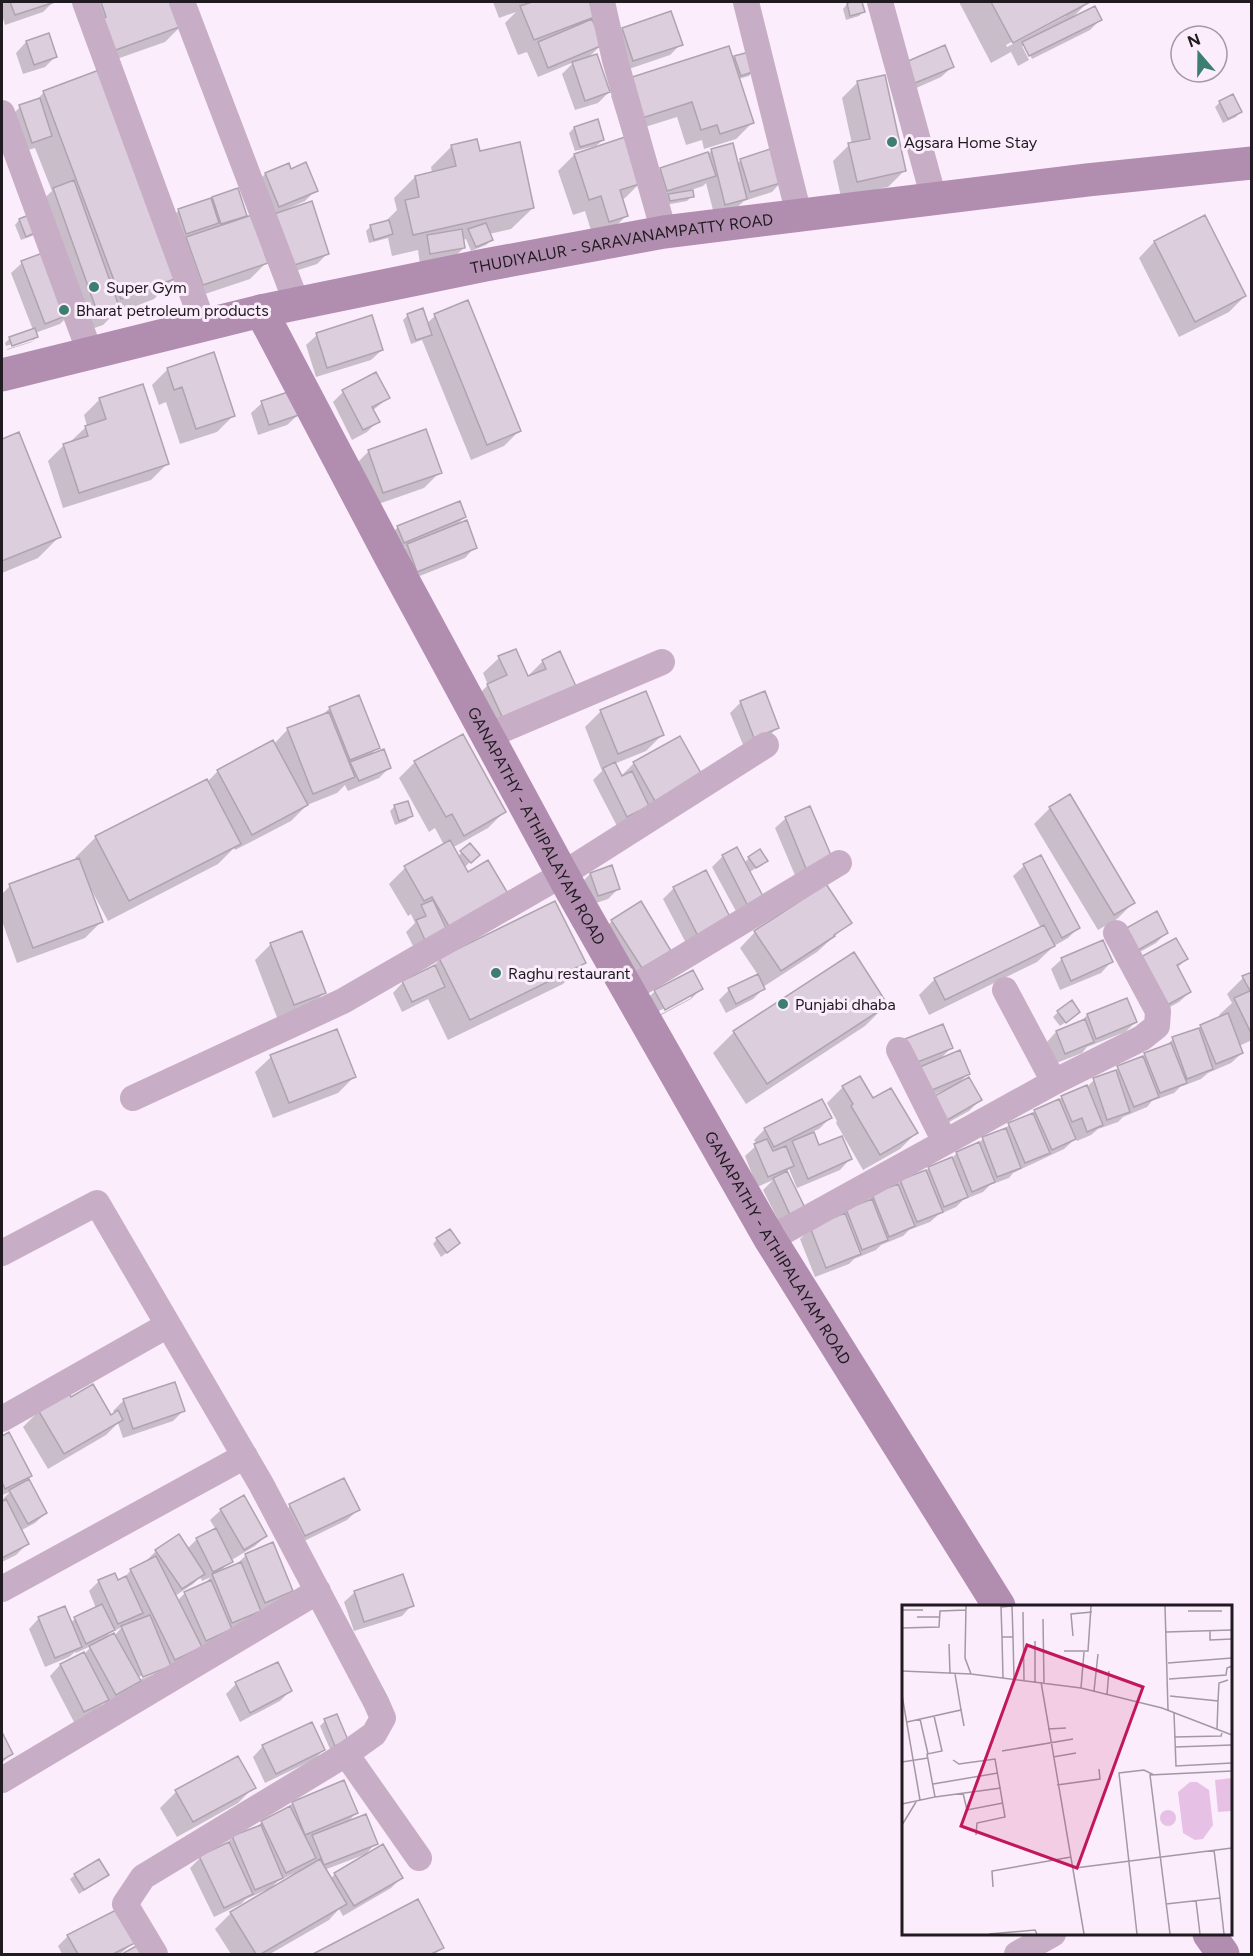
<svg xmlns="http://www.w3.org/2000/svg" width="1253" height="1956" font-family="Figtree,sans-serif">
  <rect width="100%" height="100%" fill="#fbedfb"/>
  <path fill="#0003" fill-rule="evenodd" d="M2,2H53L43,12L5,25L2,15Z
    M81,2H172L181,26L165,42L97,66Z
    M493,2H590L595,16L591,20L601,45L588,58L609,92L598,103L575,110L562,74L574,62L538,77L527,52L518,55L505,23L516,12L499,18Z
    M857,2H861L864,11L859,16L846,20L843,9L847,4Z
    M959,2H1088L1070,20H1100L1090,30L1032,59L1025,46H1022L1029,60L1018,66L1011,52L991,63ZM1066,13V16L1007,47L1006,45Z
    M622,29L681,44L670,55L623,71L612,39Z
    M26,42L55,57L45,67L23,74L16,53Z
    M735,57L753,71L749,76L738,79L752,123L736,139L704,149L702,140L686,145L677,117L623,134L611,96L627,80L732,60Z
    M952,67L941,77L905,93L897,73Z
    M858,82L904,171L888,187L841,197L833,161L849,145L852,144L842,98Z
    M44,92L175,278L154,299L113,315L103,325L83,332L37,205L52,191L35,148L21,152L10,117L20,107L35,102Z
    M1220,102L1240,112L1236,117L1223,123L1215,107Z
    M597,121L603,140L596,146L575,151L569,133L574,128Z
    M452,146L479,153L533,208L511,229L489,234L491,240L486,245L471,251L466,239L462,240L464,248L453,258L420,264L418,250L392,256L388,238L369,243L366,231L371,226L385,222L397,210L394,198L415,177L432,173L431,167Z
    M712,150L737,164L741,160L782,181L772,192L744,201L735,209L714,214L706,183L703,186L691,190L692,196L687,201L665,205L650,180L661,170L708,154Z
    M574,155L641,182L625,198L621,200L626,216L610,232L593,237L585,211L573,215L558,171Z
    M288,165L290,171L316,190L305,201L287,209L288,211L327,254L317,264L280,276L265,225L277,213L268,217L255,185L265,174Z
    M213,198L245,215L240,220L266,263L250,279L187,300L168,221L179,210L210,201Z
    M36,214L37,234L21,240L15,225L19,220Z
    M1204,217L1245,296L1229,312L1179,337L1139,258L1154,242Z
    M22,263L71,313L60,324L35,333L36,337L33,341V338L6,346L5,343L10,338L33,330L11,273Z
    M408,315L426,324L435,316L520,430L504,446L471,460L422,340L411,344L403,320Z
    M317,335L382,350L371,360L316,377L306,345Z
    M33,341L32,342L7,350V349Z
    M168,369L233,416L217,432L180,444L166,402L159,405L152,385Z
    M343,392L388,398L372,411L378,421L367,432L352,440L333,402Z
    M100,399L167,464L151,480L63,508L48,461L64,445L69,443L87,426L84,415Z
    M262,403L298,415L287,425L258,435L251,413Z
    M18,434L59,537L38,558L2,573V441Z
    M369,451L440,472L424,488L367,508L353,467Z
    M465,517L454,527L475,547L465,558L407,581L397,556L406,547L393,552L387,538L398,527Z
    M560,653L490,740L472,701L488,685L483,673L499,658L527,677L543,661Z
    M741,702L777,728L767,738L744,747L730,713Z
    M330,708L378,747L369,756L390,767L379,778L348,791L345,785L337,793L307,805L291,821L235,850L234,848L218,864L108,921L92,891L90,892L101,922L85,938L17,963L2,921V894L10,886L77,861L75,858L96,837L207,782L218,771L274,744L288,729L321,716Z
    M601,711L662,735L646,751L614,764L620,777L634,763L700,774L617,826L593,780L602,771L585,727Z
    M415,762L504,812L488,828L452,848L457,857L470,845L478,854L464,868L495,917L418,956L406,932L415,923L411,914L408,916L389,884L405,868L444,845L435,828L429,832L399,778Z
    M395,806L411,816L406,821L395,825L390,811Z
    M1050,808L1133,903L1117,919L1098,930L1034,824Z
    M786,818L831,860L797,880L775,828Z
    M723,856L744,863L749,858L766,860L749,873L762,897L738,915L712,867Z
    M1040,857L1079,927L1068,938L1054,946L1037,962L929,1015L919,995L935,979L1041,928L1013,876L1024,866Z
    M705,872L729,919L687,945L663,899L674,888Z
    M590,874L619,888L608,899L587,906L580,884Z
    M612,921L669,950L631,978L602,931Z
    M850,922L817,952L763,987V989L753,999L726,1013L719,1000L729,990L758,975L740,948L755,932Z
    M1166,933L1156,943L1122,962L1112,943Z
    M271,944L324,993L308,1009L278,1020L255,960Z
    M440,959L584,963L563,984L448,1040L428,999L402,1012L393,993L403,982L430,970Z
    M1062,959L1111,962L1101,973L1060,990L1051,969Z
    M1186,959L1177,968L1190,992L1179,1002L1152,1017L1127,971Z
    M692,972L701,989L691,999L654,1019L644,1002L655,991ZM691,994V998L659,1015L657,1012Z
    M1252,973V1040L1239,1046L1242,1053L1231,1063L1208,1073L1201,1079L1180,1087L1174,1093L1152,1101L1147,1107L1123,1117L1118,1122L1098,1129L1091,1135L1077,1141L1076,1138L1064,1149L1013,1173L1009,1178L990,1185L983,1192L963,1200L956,1207L938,1215L930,1222L909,1230L903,1236L881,1245L876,1250L854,1259L849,1264L815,1277L800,1239L811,1228L840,1216L847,1210L866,1203L873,1196L896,1186L901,1181L951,1159L957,1153L976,1145L983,1139L1003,1130L1009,1125L1030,1116L1035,1111L1058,1101L1062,1097L1087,1087L1094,1080L1113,1073L1118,1068L1165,1047L1173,1039L1196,1031L1201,1026L1220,1018L1219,1015L1232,1003L1227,994L1243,978Z
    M1126,1000L1136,1022L1125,1032L1087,1047L1082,1053L1054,1064L1046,1043L1056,1032L1080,1023L1087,1015Z
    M886,1005L865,1026L746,1104L713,1053L734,1032Z
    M1058,1012L1073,1017L1060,1026L1053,1017Z
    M951,1048L938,1061L968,1074L958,1084L980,1100L969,1111L931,1132L948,1091L947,1089L914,1103L891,1053Z
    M271,1057L354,1077L338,1093L273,1118L255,1072Z
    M843,1087L872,1100L916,1133L900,1149L863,1170L836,1123L837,1121L827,1103Z
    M830,1118L819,1129L812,1132L819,1147L850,1159L840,1170L797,1188L789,1169L786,1172L805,1212L782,1228L763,1190L773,1180L757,1187L745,1156L757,1145L754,1140L765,1129Z
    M437,1239L453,1248L441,1257L433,1244Z
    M70,1399L110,1417L115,1414L113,1411L124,1400L183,1411L173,1421L123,1438L118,1423L106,1435L48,1469L23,1427L39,1411Z
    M9,1434L30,1475L22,1484L46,1513L35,1523L20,1531L27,1544L16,1555L2,1562V1500L10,1492L2,1495V1438Z
    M290,1506L358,1510L347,1520L294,1546L280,1516Z
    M221,1510L266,1536L255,1546L230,1561L220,1572L235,1566L246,1555L292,1591L281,1602L259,1611L249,1621L231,1628L159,1676L134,1686L128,1691L105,1704L104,1703L96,1710L74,1722L50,1676L60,1665L85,1653L93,1645L76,1653L75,1652L69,1657L45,1667L29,1629L39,1618L70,1623L75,1619L96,1608L89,1591L99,1581L117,1582L122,1580L131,1570L146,1561L156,1551L187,1549L197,1539L216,1530L210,1520ZM200,1577L202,1581L211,1577L203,1585L185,1593L177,1601L175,1596L193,1584ZM122,1627L114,1636L102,1641L110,1633ZM157,1670V1673L136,1681L135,1678Z
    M355,1592L412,1605L402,1616L354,1631L344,1602Z
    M236,1684L290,1691L280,1701L240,1722L226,1694Z
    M325,1721L341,1744L330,1749L320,1726Z
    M2,1735L11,1754L2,1763Z
    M263,1746L324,1750L313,1760L265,1783L253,1757Z
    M254,1787L238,1803L177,1837L160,1808L176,1792Z
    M292,1803L356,1813L347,1823L376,1843L366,1854L324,1870L330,1879L335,1874L401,1878L391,1888L343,1916L339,1909L329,1920L270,1954H231L215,1929L231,1913L267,1892L266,1890L246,1899L241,1904L214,1917L190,1868L200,1858L224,1846L233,1837L255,1828L262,1822L286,1810ZM295,1873L296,1875L270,1889L278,1881Z
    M75,1875H107L79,1894L70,1879Z
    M417,1901L442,1947L435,1954H316Z
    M68,1936L133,1943L120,1954H62L58,1946Z"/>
  <path fill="#dccedc" stroke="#b0a3b0" stroke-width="1.5" d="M10,2H55L15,15Z
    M101,2H173L182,26L113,51L101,19L106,17Z
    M532,2H591L597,16L534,40L520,6Z
    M852,2H862L865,12L850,16L847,3Z
    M991,2H1090L1013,43Z
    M1095,6L1102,20L1029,56L1022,42Z
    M671,11L683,45L633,61L622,28Z
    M592,19L603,45L548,68L538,42Z
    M49,33L57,57L34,65L26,41Z
    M945,45L954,67L915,83L906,62Z
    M729,46L754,123L720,134L717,125L701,130L692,102L639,119L626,79Z
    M749,52L755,71L741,76L734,56Z
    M597,54L610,92L585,101L572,62Z
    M99,70L177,278L121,299L43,91Z
    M885,75L906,171L857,182L848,143L870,139L857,81Z
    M1233,94L1242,112L1228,119L1219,101Z
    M40,98L52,136L32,143L19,105Z
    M598,119L604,140L580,147L574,127Z
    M628,136L643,183L620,190L628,216L609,222L601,196L589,200L574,154Z
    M477,139L480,151L520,142L534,208L413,235L405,200L419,197L415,176L456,166L451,145Z
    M733,143L747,199L725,205L711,149Z
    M773,148L784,182L750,192L740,159Z
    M708,152L716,176L667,191L660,168Z
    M306,162L318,191L279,207L265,173L289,163L291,169Z
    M74,180L120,309L99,317L53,188Z
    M238,188L247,216L221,224L212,197Z
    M693,190L694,197L670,201L668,194Z
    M211,198L219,223L186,234L178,209Z
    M312,201L329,254L291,266L274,214Z
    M36,212L43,229L26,237L19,219Z
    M252,215L268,263L203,285L186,237Z
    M1205,215L1246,296L1195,322L1154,241Z
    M389,220L393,234L374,240L370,225Z
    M486,223L493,240L476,247L468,229Z
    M462,229L465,248L430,254L427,235Z
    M48,251L73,313L45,324L21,261Z
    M468,300L521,431L487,445L434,314Z
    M423,308L432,335L416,340L407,314Z
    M372,315L383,350L327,368L316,333Z
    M35,328L38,337L12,346L9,337Z
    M214,352L235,416L196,429L182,387L174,390L167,368Z
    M376,372L390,398L372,407L380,422L363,430L342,390Z
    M143,384L169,464L79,493L63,444L88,436L85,426L106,419L99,398Z
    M291,391L299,415L269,425L261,401Z
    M426,429L442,473L383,493L368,450Z
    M19,432L61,537L2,561V439Z
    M460,501L466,517L404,543L397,526Z
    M467,520L477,548L417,572L407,544Z
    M516,649L528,676L546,669L542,660L560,651L579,693L506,725L487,684L507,675L498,656Z
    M646,691L664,735L618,754L600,710Z
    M765,691L779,728L754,738L740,701Z
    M359,695L380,748L350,760L329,707Z
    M329,712L355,777L313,794L287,728Z
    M463,734L506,812L464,836L452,814L446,817L414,761Z
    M680,736L702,775L655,801L633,762Z
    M273,740L308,805L252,835L217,770Z
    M384,749L391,768L359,781L350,762Z
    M615,762L622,776L632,771L649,806L627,817L603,768Z
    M207,779L241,844L129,901L95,836Z
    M1070,794L1135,903L1114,915L1049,807Z
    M408,801L413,816L399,821L394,805Z
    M810,806L833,860L807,871L785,817Z
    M450,840L468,872L488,860L513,902L454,935L432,897L424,901L404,866Z
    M470,843L480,855L471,863L460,851Z
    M737,847L764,898L748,906L722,855Z
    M760,849L768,861L756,868L748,857Z
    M1041,855L1080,928L1062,938L1023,864Z
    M79,858L103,922L33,948L9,884Z
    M612,865L620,889L598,896L590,873Z
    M706,870L731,919L698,936L673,887Z
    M826,884L852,923L834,935L835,936L781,971L754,931Z
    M433,900L450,937L428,947L416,920L426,916L421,905Z
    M555,901L586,963L470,1020L439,958Z
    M641,901L671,951L642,968L611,920Z
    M1157,911L1168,933L1133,953L1121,931Z
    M1044,925L1055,946L945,1000L934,978Z
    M302,931L326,993L294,1005L270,943Z
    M1176,938L1188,959L1177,965L1191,992L1162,1008L1137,959Z
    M1103,940L1113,962L1071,981L1061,958Z
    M854,952L888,1005L767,1084L733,1031Z
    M435,965L445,987L412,1002L402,981Z
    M693,970L703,989L665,1010L654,990Z
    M1252,972V1033H1251L1234,998L1250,991L1242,976Z
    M758,974L765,989L736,1004L728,988Z
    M1127,998L1137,1022L1096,1039L1087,1014Z
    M1072,1000L1080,1012L1066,1023L1057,1011Z
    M1228,1013L1243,1053L1216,1064L1200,1025Z
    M1085,1019L1094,1042L1065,1054L1056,1031Z
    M943,1024L953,1048L910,1065L900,1041Z
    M1199,1028L1213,1069L1187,1079L1172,1037Z
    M337,1029L356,1077L289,1103L270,1055Z
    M1171,1043L1187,1083L1160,1093L1144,1053Z
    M960,1050L970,1074L925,1093L915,1069Z
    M1143,1056L1159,1097L1134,1107L1117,1066Z
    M1116,1070L1130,1112L1107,1120L1093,1078Z
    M860,1076L873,1098L891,1088L918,1133L880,1155L851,1106L853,1104L842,1086Z
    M969,1077L982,1100L942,1123L929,1099Z
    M1087,1085L1103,1125L1087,1132L1082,1118L1072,1122L1061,1096Z
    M822,1099L832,1118L774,1147L764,1128Z
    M1059,1099L1076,1139L1052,1150L1034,1110Z
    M1033,1113L1050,1153L1025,1163L1008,1123Z
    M1006,1128L1021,1168L997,1177L982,1137Z
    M814,1132L819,1145L842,1136L852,1159L808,1179L792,1141Z
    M767,1139L773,1151L786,1146L794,1166L768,1177L754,1144Z
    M979,1142L995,1182L972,1192L956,1152Z
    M952,1157L968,1197L944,1207L928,1167Z
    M926,1170L943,1212L917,1222L900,1180Z
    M787,1171L807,1212L792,1219L773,1178Z
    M898,1184L915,1226L889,1237L872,1194Z
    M872,1199L888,1240L862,1250L846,1209Z
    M845,1213L861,1254L826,1268L810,1227Z
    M450,1229L460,1243L447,1253L436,1238Z
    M175,1382L185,1411L133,1429L123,1399Z
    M93,1384L111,1415L118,1410L123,1420L64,1454L38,1410L68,1392L71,1397Z
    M9,1432L32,1476L5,1489L2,1482V1436Z
    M344,1478L360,1510L305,1536L289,1504Z
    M29,1479L47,1513L28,1524L9,1490Z
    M244,1495L267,1536L244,1550L220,1509Z
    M6,1499L29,1544L2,1558V1502Z
    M216,1528L233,1562L213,1572L196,1538Z
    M179,1534L205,1574L182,1589L155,1550Z
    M273,1542L293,1591L265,1603L245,1554Z
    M156,1556L202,1647L175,1660L130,1569Z
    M241,1562L261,1611L232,1623L212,1574Z
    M115,1573L118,1580L126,1576L143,1613L118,1624L98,1580Z
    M403,1574L414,1606L364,1622L354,1591Z
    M211,1580L232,1629L206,1641L184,1592Z
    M102,1604L115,1630L86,1644L74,1617Z
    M65,1606L82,1647L55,1658L38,1617Z
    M150,1615L171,1666L143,1677L121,1626Z
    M114,1633L141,1681L116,1695L89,1646Z
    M84,1652L109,1700L84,1712L60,1664Z
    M278,1662L292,1691L250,1713L235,1682Z
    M337,1714L348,1740L335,1746L324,1719Z
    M312,1722L325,1750L276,1774L262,1745Z
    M2,1732L13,1754L2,1760Z
    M238,1756L256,1788L193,1822L175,1790Z
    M344,1780L358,1813L305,1835L292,1802Z
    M290,1806L316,1858L286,1873L261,1821Z
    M366,1814L378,1844L324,1865L312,1835Z
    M261,1825L283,1878L255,1890L232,1836Z
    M229,1842L253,1894L224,1908L199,1856Z
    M383,1844L403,1878L354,1906L334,1873Z
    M99,1859L109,1875L84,1890L74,1874Z
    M320,1859L347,1904L261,1954H256L230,1912Z
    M418,1899L444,1948L431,1954H313Z
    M118,1909L135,1943L113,1954H78L67,1935Z
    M138,1945L144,1954H122Z"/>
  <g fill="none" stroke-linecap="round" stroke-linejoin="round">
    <path stroke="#c7aec6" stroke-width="26" d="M85,2L204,326
      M182,2L297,304
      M602,2L615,60L664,232
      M746,2L799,215
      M880,2L934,199
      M2,113L90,353
      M488,736L662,662
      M629,990L839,863
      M1005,990L1054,1082
      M899,1050L945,1142
      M133,1098L343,1001L563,874L766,745
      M770,1239L1054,1082L1142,1038L1157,1026L1158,1011L1116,933
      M2,1253L97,1203L261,1484L376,1702L383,1718L374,1734L346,1754L143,1877L125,1904L155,1954
      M2,1419L168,1325
      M2,1589L245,1456
      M346,1754L419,1858
      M2,1780L318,1591
      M1017,1954L1053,1934"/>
    <g stroke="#b18db0" stroke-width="33">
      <path id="s1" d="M261,311L390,556L571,890L770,1239L999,1606"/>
      <path id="s2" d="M2,375L261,311L485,265L664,232L1087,180L1252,163"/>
      <path d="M1209,1934L1223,1954"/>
    </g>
  </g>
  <g fill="#3c7e6f" stroke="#fbedfb" stroke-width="2">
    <circle cx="892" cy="142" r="6"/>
    <circle cx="94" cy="287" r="6"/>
    <circle cx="64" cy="310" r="6"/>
    <circle cx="496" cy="973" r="6"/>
    <circle cx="783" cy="1004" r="6"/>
  </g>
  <g text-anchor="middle" stroke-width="6" stroke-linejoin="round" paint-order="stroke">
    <g font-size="16" fill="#201b20" stroke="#fbedfb" text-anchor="start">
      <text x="904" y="148">Agsara Home Stay</text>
      <text x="106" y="293">Super Gym</text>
      <text x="76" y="316">Bharat petroleum products</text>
      <text x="508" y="979">Raghu restaurant</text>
      <text x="795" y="1010">Punjabi dhaba</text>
    </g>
    <g font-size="16" fill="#201b20" stroke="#fbedfb">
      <text dy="6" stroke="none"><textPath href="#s2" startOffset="634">THUDIYALUR - SARAVANAMPATTY ROAD</textPath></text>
      <text dy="6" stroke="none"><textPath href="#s1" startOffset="584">GANAPATHY - ATHIPALAYAM ROAD</textPath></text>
      <text dy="6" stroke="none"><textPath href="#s1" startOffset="1070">GANAPATHY - ATHIPALAYAM ROAD</textPath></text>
    </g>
  </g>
  <g transform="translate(902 1605)">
    <rect width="330" height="330" fill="#fbedfb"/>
    <path d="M330,173V206L316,207L313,175ZM288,177H295L307,185L311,220L301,234L293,235L281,228L276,187ZM258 213a8 8 0 1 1 16 0a8 8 0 1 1-16 0Z" fill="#e7c0e6"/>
    <path fill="none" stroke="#a399a3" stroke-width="1.5" d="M64,1L63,53L69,69M110,1L111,32M263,1L266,105M0,5H21M286,6H320M121,7L122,75M15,12H38M141,14L142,78M0,23L37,22L38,6L64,5M308,26V35L330,34M264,27L330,25M171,31L169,9L190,7M100,32L99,2L110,1M133,36V77M47,39L48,68M162,46H186L189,1M266,58L330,53M0,66L69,69L179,83L260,103L330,130M53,69L59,105M101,73L100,32H111L112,74M267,74L324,70L325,63L330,61M139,77L182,329M179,83L182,47M192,86L196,49M205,89L207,66M0,90L18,195M268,91L316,96L315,124M316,96L317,78L326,75M272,108L274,161L330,158M18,114L26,149M5,117L59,105L62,121M146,124L164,123M272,132L319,131L320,128M273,142L330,140M100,146L171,134M151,152L174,148M51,155L57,159L93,154L103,212L75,218L74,230M0,157L26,153M31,179L96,168M155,180L198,174L197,164M61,188L65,205L101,198M33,192L99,183M0,199L33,192L25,149L40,146L32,111M0,220L14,197M312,245L318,293M173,263L330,243M91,282L90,266L169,252M294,296L298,329M264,299L318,293L322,329M87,329L133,325L135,329M235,329L217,168L242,165L252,170M268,329L248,170L330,166"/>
    <path fill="#c2185b" fill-opacity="0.15" stroke="#c2185b" stroke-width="3" d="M125,40L241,82L175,263L59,221Z"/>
    <rect width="330" height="330" fill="none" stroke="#201b20" stroke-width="3"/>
  </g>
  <rect width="1253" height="1956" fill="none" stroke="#201b20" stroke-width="6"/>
  <g transform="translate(1199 54) rotate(340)"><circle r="28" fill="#fbedfb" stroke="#a399a3" stroke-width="1.5"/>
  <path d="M0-4.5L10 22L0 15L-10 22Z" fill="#3c7e6f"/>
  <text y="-9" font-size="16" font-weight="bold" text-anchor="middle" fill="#201b20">N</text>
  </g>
</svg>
